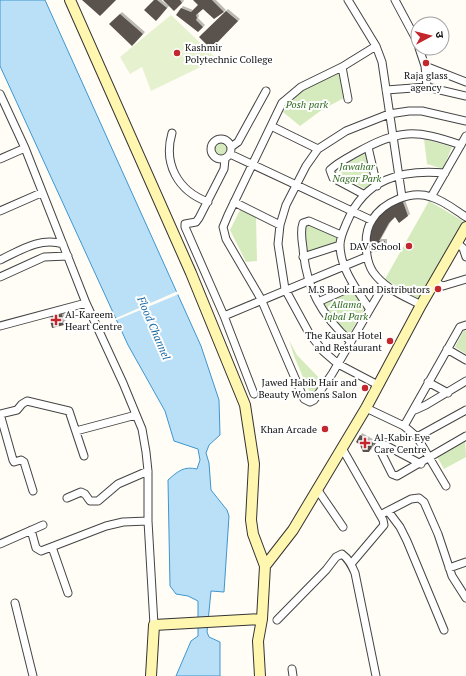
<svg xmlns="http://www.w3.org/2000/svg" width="466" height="676" font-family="'PT Serif','Noto Sans Devanagari',serif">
  <defs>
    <filter id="shadow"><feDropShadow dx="2" dy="-2" stdDeviation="0" flood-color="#0004"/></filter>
  </defs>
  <rect width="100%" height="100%" fill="#fffdf5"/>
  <path fill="#d5ebbd" d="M339,72L344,98L323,109L300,126L283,112L291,97L312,84Z
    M424,139L452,147L443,169L427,164Z
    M212 149a9 9 0 1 1 18 0a9 9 0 1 1-18 0Z
    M367,152L372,184L365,189L334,171Z
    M429,201L463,221L418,299L385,279Z
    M241,208L256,217L257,261L246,262L230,230Z
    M307,222L337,237V243L306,254L304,236Z
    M352,290L365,307L349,335L336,323L324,304Z
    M464,330L466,331V354L455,347Z
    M289,340L297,355L322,381L313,396H311L294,356Z
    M465,438L466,457L444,469L436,455Z"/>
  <path fill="#e6f2cf" d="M171,15L217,59L151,91L142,67L130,74L120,57Z"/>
  <path fill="#b9e0f7" stroke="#3f96cf" d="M0,0H45L201,346L219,400L220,435L209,445L206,453L209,463L211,490L227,510L229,516L224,592L211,591L207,632L209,637L220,642V676H176L191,641L198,636V601L188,596L176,594L170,586L168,480C178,471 184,466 197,469L200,460L198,449L174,441L165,411L128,345L0,66Z"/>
  <path fill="#fffdf5" d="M178,291L179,294L114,321V319Z"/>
  <path fill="#5a524d" filter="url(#shadow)" d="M82,0H116L100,16Z
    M154,0H157L167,8L156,21L144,10Z
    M163,0H180L182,3L174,11Z
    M193,0H212L224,12L214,19L203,9L196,15L197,18L196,20L203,27L198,32L176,15L181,8L191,12L198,5Z
    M226,11L238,21L211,49L199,37Z
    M120,14L143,34L132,46L109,24Z
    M399,202H403L408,216L399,223L395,217L389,223L379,241H385V249L369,253V238L375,220L385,209Z
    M62,314L64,325L52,328L49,317Z
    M360,435L374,443L369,452H363L360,445L356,442Z"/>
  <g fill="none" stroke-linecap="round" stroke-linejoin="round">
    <g stroke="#444" stroke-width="9">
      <path id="street" d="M348,0L376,46L382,62L402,197
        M395,0L418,43
        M376,46L342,67L301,87L282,103L228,215L223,227L226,239L261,299L304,399L310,402L314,400L332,374L384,285
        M419,48L425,66L427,87
        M425,66L466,82
        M342,67L348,99
        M386,90L427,87L466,96
        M0,94L25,148L86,303L123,383L142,429L146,452L148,471V521L154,625
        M271,126L318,149
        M172,133C163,164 178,191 208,202
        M211 149a10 10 0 1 1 20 0a10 10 0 1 1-20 0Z
        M231,147L238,142L266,91
        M368,147L377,186
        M230,154L371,220
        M0,159L25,148
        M225,159L224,169L199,218L196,222L185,224V227L224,316L254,394
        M363,194L333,178L330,170C337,163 347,158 356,153C399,129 415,129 461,145
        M431,197L466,136
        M234,202L280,225
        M0,211L41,193
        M341,235L309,221L303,223C300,231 302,240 303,248C306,288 321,315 351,342
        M457,243L463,248L466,257
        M303,257L340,245
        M0,260C21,250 40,237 63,244
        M0,277L44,257L68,256
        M434,282L443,286L466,279
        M318,302L354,286
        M421,305C404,296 385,289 373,272C365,260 363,233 372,220C383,202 411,190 431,197C443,200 455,210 466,217
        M369,308C357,290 340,268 340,245C340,237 344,229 347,222C365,179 401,169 445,173
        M224,316L366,257
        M0,326L86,303
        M447,349L466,360
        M428,382L448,393
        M378,385L338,364L323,351L309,333L285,289L278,244L280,225L286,205L306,166L318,149L346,131L389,114L409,111H422L466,121
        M366,408L404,426L417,437L446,486
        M415,410L426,405L466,381
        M0,414L17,410L22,404L27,401L69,411L84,456
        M0,414L13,460L14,462L21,460L24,462L33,491
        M404,426L460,327L466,325
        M76,431L136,415
        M417,437L466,410
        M342,448L383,520L384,525L351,564
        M421,464L385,445L382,444L378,446L392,474L397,476L466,436
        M317,489L343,527
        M67,498L81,492L85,494L90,501H98L118,484L148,471
        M388,511L400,527L407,541L444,630
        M380,515L411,499L419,498L424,502L438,534L452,576L466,598
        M31,530L36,548L41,551L106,526L123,522L148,521
        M0,544L43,525
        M52,547L68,593
        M449,568L466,562
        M15,603L33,676
        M277,620L326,570L336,557L342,554C349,559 352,566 355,573L376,676
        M292,669L293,676"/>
    </g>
    <g stroke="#333" stroke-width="12">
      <path id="secondary" d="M70,0L191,273L245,405L254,464L251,520L253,534L265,566
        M151,676L154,625L262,619
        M260,676L258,641L262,619L265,566L293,530L366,408L421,305L466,227"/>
    </g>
    <use href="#street" stroke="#fff" stroke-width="7"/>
    <use href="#secondary" stroke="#fff6b0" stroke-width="10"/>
  </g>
  <g fill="#c4262e" stroke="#fff" stroke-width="1.5">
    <circle cx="177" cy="53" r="4"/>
    <circle cx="426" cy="63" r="4"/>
    <circle cx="409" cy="246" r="4"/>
    <circle cx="438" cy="289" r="4"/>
    <path d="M54 314h4v4h4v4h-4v4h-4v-4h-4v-4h4z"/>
    <circle cx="390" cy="341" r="4"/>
    <circle cx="365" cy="388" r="4"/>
    <circle cx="325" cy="429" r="4"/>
    <path d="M363 437h4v4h4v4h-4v4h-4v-4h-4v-4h4z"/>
  </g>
  <g text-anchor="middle" stroke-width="4" stroke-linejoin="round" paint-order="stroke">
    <g font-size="10" fill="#111" stroke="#fff" text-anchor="end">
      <text x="185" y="51" text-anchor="start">Kashmir<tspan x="185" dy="12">Polytechnic College</tspan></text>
      <text x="426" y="79" text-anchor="middle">Raja glass<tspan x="426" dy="12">agency</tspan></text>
      <text x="401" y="250">DAV School</text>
      <text x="430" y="293">M.S Book Land Distributors</text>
      <text x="65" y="318" text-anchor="start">Al-Kareem<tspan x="65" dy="12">Heart Centre</tspan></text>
      <text x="382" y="339">The Kausar Hotel<tspan x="382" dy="12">and Restaurant</tspan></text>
      <text x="357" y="386">Jawed Habib Hair and<tspan x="357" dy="12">Beauty Womens Salon</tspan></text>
      <text x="317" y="433">Khan Arcade</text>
      <text x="374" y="441" text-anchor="start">Al-Kabir Eye<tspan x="374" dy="12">Care Centre</tspan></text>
    </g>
    <g font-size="10" font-style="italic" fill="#2f6b1f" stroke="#fff">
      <text x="307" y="108">Posh park</text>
      <text x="357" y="170">Jawahar<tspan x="357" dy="12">Nagar Park</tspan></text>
      <text x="346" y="308">Allama<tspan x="346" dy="12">Iqbal Park</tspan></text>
    </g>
    <g font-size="11" font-style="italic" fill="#1768a6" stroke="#fff">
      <text transform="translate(154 328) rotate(67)" y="4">Flood Channel</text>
    </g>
  </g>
  <g transform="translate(430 36) rotate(83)"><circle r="19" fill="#ffffff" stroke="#a0a0a0"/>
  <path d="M0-3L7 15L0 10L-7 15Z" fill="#c4262e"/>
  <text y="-6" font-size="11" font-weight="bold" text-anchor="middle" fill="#111111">उ</text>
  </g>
</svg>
